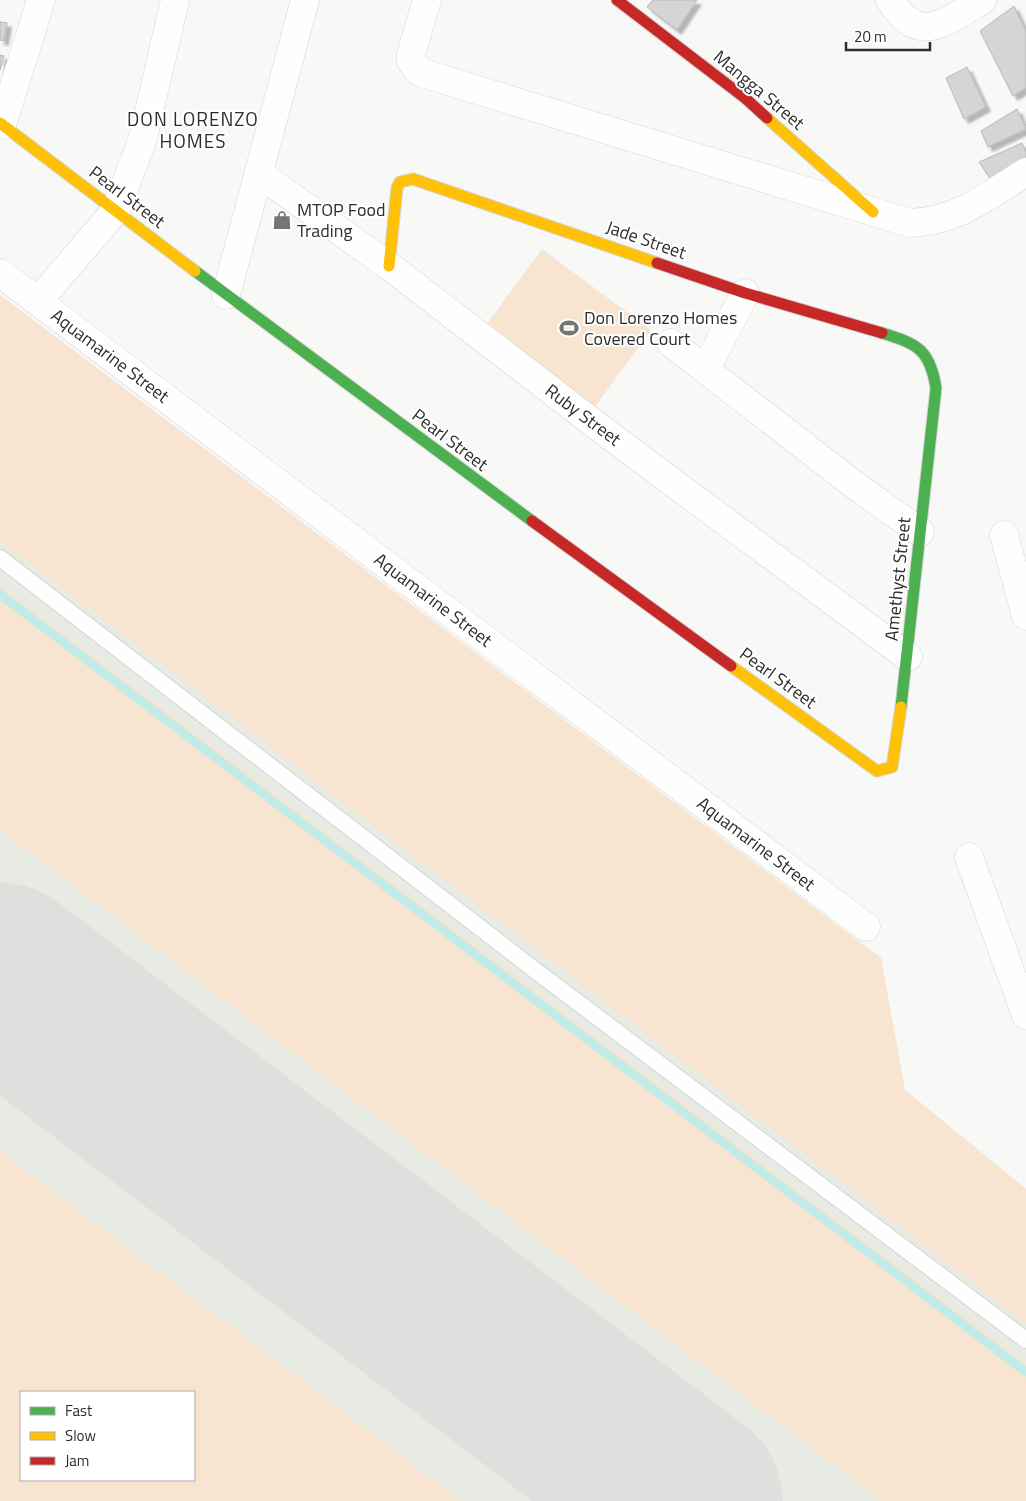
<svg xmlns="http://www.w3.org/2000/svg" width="1026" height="1501" font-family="'Titillium Web',sans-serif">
  <defs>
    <filter id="shadow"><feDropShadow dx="4.5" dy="4.5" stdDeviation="1" flood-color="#0004"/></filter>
  </defs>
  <rect width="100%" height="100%" fill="#f8f9f7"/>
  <path fill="#e8ebe4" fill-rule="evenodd" d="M0,295L881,958L905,1090L1026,1189V1501H0ZM21,1392H194V1480H21Z"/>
  <path fill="#f7e5d2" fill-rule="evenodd" d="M542,249L651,330L595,407L486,325Z
    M0,295L881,958L905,1090L1026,1189V1323L0,541Z
    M0,585L1026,1363V1501H881L0,830Z
    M0,1151L461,1501H0ZM21,1392H194V1480H21Z"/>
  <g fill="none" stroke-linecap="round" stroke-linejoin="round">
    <path stroke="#c1ebe6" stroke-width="9" d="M0,594L1026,1372"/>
    <path stroke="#dfe0de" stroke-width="189" d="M0,977L688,1501"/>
  </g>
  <path fill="#d5d5d4" stroke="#b8b8b7" filter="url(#shadow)" d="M653,0H697L677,30L647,7Z
    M1014,6L1026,32V88L1013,96L980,31Z
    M0,22L7,23L4,41L0,40Z
    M0,55L4,56L0,70Z
    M967,67L986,107L964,119L946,78Z
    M1017,109L1026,129L988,147L981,131Z
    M1022,143L1026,152V161L991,180L979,162Z"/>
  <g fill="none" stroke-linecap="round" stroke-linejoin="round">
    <g stroke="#d4d5d3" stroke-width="18">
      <path id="lane" d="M0,558L536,971L1026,1340"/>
    </g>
    <g stroke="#d4d5d3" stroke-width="29">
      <path id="street" d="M427,0L411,54V61L419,72L910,223C958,221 986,197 1026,172
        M890,0C919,47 945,22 982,0
        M2,125L41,0
        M258,173L389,266L613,438L908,657
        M0,273L866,927
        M226,295L305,0
        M38,301L116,210L143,138L175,0
        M671,343L852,483L920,532
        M706,369L745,293
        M1004,535L1026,616
        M969,857L1026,1015"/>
    </g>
    <g stroke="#d4d5d3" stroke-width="13">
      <path id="fast" d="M195,271L532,521
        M882,333C918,344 930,350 936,388L901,707"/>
    </g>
    <g stroke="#d4d5d3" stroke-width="13">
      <path id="slow" d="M767,118L873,212
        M0,123L195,271
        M389,266L397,188L400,182L413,179L657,263
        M731,666L877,771L892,767L901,707"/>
    </g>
    <g stroke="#d4d5d3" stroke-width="13">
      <path id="jam" d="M617,0L745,98L767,118
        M657,263L745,293L882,333
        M532,521L731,666"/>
    </g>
    <use href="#lane" stroke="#fefefe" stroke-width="16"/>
    <use href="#street" stroke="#fefefe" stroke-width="28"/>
    <use href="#fast" stroke="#4caf50" stroke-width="11"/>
    <use href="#slow" stroke="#ffc107" stroke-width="11"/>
    <use href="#jam" stroke="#c62828" stroke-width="11"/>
  </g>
  <defs>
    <g id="shop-bare" transform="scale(1.5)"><path d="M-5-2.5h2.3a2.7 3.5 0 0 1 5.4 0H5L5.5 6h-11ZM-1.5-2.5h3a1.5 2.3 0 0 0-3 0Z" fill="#747573" stroke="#fff" stroke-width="2.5" paint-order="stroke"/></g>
    <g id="stadium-bare" transform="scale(1.5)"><path d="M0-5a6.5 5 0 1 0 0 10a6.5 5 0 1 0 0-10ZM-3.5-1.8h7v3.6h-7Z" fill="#747573" stroke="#fff" stroke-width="2.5" paint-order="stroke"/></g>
  </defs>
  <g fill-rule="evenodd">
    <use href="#shop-bare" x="282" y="220"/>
    <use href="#stadium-bare" x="569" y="328"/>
  </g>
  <g text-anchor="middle" stroke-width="4" stroke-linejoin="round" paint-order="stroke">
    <g font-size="18" fill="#2d2e2c" stroke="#fff">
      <text transform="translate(759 90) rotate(40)" y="6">Mangga Street</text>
      <text transform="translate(127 197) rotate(37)" y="6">Pearl Street</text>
      <text transform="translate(646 240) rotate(19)" y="6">Jade Street</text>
      <text transform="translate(110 356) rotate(37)" y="6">Aquamarine Street</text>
      <text transform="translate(583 415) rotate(37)" y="6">Ruby Street</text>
      <text transform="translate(450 440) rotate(37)" y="6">Pearl Street</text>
      <text transform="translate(898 579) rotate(-84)" y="6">Amethyst Street</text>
      <text transform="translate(433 600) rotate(37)" y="6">Aquamarine Street</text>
      <text transform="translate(778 678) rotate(36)" y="6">Pearl Street</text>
      <text transform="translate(756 844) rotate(37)" y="6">Aquamarine Street</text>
    </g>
    <g font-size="18" fill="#2d2e2c" stroke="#fff" text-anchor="start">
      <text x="297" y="216">MTOP Food<tspan x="297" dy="21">Trading</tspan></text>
      <text x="584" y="324">Don Lorenzo Homes<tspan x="584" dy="21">Covered Court</tspan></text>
    </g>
    <g font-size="19" letter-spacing="1" fill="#2d2e2c" stroke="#fff">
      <text x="193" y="126">DON LORENZO<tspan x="193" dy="22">HOMES</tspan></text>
    </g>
  </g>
  <rect x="20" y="1391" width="175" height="90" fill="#ffffff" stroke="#ababab"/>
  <rect x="30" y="1407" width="25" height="8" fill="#4caf50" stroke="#ababab"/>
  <text x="65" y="1416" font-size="15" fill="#2d2e2c">Fast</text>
  <rect x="30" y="1432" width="25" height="8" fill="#ffc107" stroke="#ababab"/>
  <text x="65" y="1441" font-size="15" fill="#2d2e2c">Slow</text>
  <rect x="30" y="1457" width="25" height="8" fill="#c62828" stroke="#ababab"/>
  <text x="65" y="1466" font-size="15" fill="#2d2e2c">Jam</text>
  <path d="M846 42v8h84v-8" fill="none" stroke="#2d2e2c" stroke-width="2.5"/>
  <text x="854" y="42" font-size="15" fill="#2d2e2c" stroke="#ffffff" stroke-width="4" paint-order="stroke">20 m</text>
</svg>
